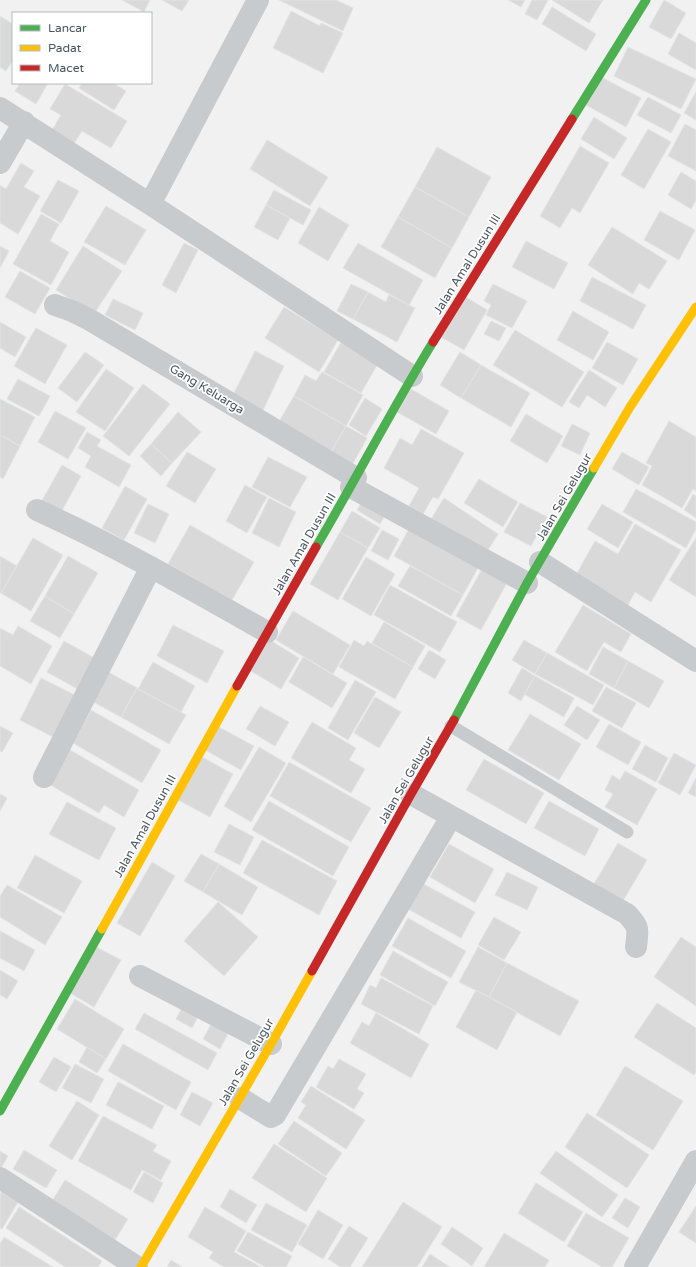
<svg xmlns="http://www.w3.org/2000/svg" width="696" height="1267" font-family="'Varela Round',sans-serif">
  <rect width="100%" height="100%" fill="#f1f1f1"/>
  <path fill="#d9d9da" stroke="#e2e3e4" d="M122,0H150L144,12Z
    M162,0H189L182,11Z
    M279,0H336L353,8L343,31Z
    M508,0H525L521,7Z
    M532,0H548L537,20L525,14Z
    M552,0H603L589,23Z
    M664,0L686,13L671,39L649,27Z
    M552,7L596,34L586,51L542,24Z
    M291,11L320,26L321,23L343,33L323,73L273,48Z
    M0,16L13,24V60L6,71L0,67Z
    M679,33L696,43V70L668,54Z
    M628,47L696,79L681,109L614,76Z
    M601,77L641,98L626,127L586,105Z
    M20,83H48L36,104L15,91Z
    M82,83H113L126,91L114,110L79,88Z
    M65,84L127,121L111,148L82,131L73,145L51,132L61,115L50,109Z
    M696,92V120L684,113Z
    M648,97L681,115L671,133L637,115Z
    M594,117L627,138L614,159L581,139Z
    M685,124L696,130V171L668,156Z
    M648,129L671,142L644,189L621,175Z
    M267,140L328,177L310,206L250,169Z
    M580,146L609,163L580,213L572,208L560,228L540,216Z
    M437,147L491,177L469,217L415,187Z
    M21,163L34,171L24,187L40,196L18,234L0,223V185L6,189Z
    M681,172L696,181V200L691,209L668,195Z
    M58,180L79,191L61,223L40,211Z
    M415,187L469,217L452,248L398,217Z
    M274,190L311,210L303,225L266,205Z
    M266,205L290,218L278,240L254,227Z
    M106,206L146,230L125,265L84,242Z
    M319,207L349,225L328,261L298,243Z
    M660,211L695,230L679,260L644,240Z
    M41,214L59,224L50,241L69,252L51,285L13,264Z
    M398,217L452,248L435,278L381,247Z
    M612,227L667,261L649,289L639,283L633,294L588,265Z
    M526,241L568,263L554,289L512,267Z
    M184,243L198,250L176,293L162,285Z
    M358,243L423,280L409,305L343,268Z
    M0,246L9,251L0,268Z
    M83,246L122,271L94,314L56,290Z
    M20,271L50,288L35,314L5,297Z
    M592,277L646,305L633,329L580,301Z
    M351,284L368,292L353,319L337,311Z
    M493,284L527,301L512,328L486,315L491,305L484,301Z
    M368,292L386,302L389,295L415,308L397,342L353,319Z
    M464,296L487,310L464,350L441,337Z
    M113,299L143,313L135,330L105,315Z
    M284,307L338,340L319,372L265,338Z
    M573,311L609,332L593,360L557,340Z
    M491,321L506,328L499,341L484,334Z
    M0,322L26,337L15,357L0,348Z
    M36,328L67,345L45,384L14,366Z
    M515,330L584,372L562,407L493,365Z
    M343,339L380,360L361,393L324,372Z
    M607,342L638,359L623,385L592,368Z
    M255,351L284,366L263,410L233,395Z
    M85,352L104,365L77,402L58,388Z
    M460,352L481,365L461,398L440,385Z
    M481,365L530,393L511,427L461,398Z
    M106,369L134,388L105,431L76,412Z
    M589,370L617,388L605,407L587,395L579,408L569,402Z
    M322,372L363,395L346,426L294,396L305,375L316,381Z
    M18,379L50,396L39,416L7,399Z
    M143,384L170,404L129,456L103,436Z
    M411,389L449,411L436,434L397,412Z
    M294,396L346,426L330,454L277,425Z
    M365,398L382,409L366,436L349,425Z
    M0,399L35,417L20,446L0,435Z
    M55,411L86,428L68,459L38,442Z
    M178,412L201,432L172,463L151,444Z
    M526,414L563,436L547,463L510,441Z
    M669,421L696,437V491L693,489L682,508L642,485L652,466L646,463Z
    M572,424L590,433L580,455L561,446Z
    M346,426L367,438L351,467L330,454Z
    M421,429L464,453L438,499L433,497L423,514L409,506L419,488L384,468L400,438L412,445Z
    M87,432L101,440L97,446L131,465L119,487L85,467L91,456L78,448Z
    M0,435L20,446L3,479L0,477Z
    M151,444L172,463L161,476L140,456Z
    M187,452L216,469L195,503L166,486Z
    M622,452L649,467L639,485L612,469Z
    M268,457L307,477L290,507L252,487Z
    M62,465L81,476L59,516L40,504Z
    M479,479L518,502L503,527L464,503Z
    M245,485L267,497L247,533L226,521Z
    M125,486L147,499L124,540L102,528Z
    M636,489L696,522V529L686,548L623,512Z
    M693,494L696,496V518L684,510Z
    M269,498L296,512L279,547L252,533Z
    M364,498L387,512L380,524L357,510Z
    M444,498L498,534L483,558L428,524Z
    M520,503L547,517L531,546L504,532Z
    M148,504L169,514L155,543L134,533Z
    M602,504L633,522L618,548L587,529Z
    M352,511L380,528L368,548L340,532Z
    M635,524L681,550L651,602L635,592L628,605L576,575L595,541L618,554Z
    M190,525L254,562L232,600L168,564Z
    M409,529L478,568L463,595L394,556Z
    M382,530L399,539L388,560L371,551Z
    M340,532L368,548L338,600L310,584Z
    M33,538L63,555L31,611L1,593Z
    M696,538V597L669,580Z
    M0,556L17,566L1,593H0Z
    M68,556L98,573L74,614L45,596Z
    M366,557L395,574L371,616L342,599Z
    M410,566L463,595L451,616L398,586Z
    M483,567L508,581L481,630L456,616Z
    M390,585L457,622L440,652L374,615Z
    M45,596L74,614L60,638L30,621Z
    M583,605L631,634L621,652L604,642L587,671L555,652Z
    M293,611L350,645L333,674L276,640Z
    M384,622L425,646L413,667L372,643Z
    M173,625L224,651L207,683L157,656Z
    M18,626L52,646L31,684L0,666V628L13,635Z
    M268,639L299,658L281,689L249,670Z
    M354,640L364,646L367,641L413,667L395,699L339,667Z
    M524,640L547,653L535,674L512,660Z
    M64,641L98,660L81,691L47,672Z
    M603,647L628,661L614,688L589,674Z
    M429,650L446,660L435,679L418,669Z
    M547,653L604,685L593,705L535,674Z
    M303,657L347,683L332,708L289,682Z
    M628,661L664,681L649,708L614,688Z
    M153,662L195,686L181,712L138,689Z
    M522,668L535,676L521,701L508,693Z
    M103,669L137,688L121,717L86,698Z
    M535,676L574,698L564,717L524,694Z
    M41,678L81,698L59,740L20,720Z
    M355,680L376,692L348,740L328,728Z
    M606,687L636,703L622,728L592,711Z
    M137,688L186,715L169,744L121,717Z
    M375,697L401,712L379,748L354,733Z
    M260,706L289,722L275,746L246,729Z
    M577,706L600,720L587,740L564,725Z
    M91,710L161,750L142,783L73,743Z
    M530,714L581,744L559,780L508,750Z
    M312,722L356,748L349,760L365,769L351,793L291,758Z
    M609,724L641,742L628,765L596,747Z
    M0,726L13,733L2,752L0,751Z
    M217,726L254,746L241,770L205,750Z
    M645,745L668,758L656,782L632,769Z
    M65,747L139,790L124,817L104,805L99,813L45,782Z
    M259,747L286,763L251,822L224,806Z
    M674,753L696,765L680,795L658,783Z
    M202,757L233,774L210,817L178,800Z
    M484,759L544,793L526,824L466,790Z
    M289,762L371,808L351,842L270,796Z
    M625,771L657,789L637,825L605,807L613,794L605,790L612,775L620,780Z
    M696,778V797L688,793Z
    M0,794L7,798L0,811Z
    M269,801L349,847L333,876L252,830Z
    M549,801L599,829L585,856L534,828Z
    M67,802L116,828L99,860L49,834Z
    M229,824L254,837L240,865L214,852Z
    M262,840L337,881L319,915L243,873Z
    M618,843L647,860L620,906L591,889Z
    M449,844L494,869L475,903L430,877Z
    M201,854L219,864L203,892L184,881Z
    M35,855L82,881L64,913L17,888Z
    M152,862L175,876L140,936L117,923Z
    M219,864L258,887L242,915L203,892Z
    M507,872L538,887L527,910L495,895Z
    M420,882L475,912L461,938L406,908Z
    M7,885L62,917L45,945L0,917V896Z
    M218,902L258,937L224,976L184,941Z
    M494,917L521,932L504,960L478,945Z
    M408,918L466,951L451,978L392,946Z
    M0,931L35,950L24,971L0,958Z
    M681,937L696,947V1006L654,977Z
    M96,947L121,960L94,1007L70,993Z
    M478,947L507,963L489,997L459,982Z
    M393,951L448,982L435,1006L380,975Z
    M507,963L579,1001L560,1036L489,997Z
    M0,970L18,981L7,999L0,995Z
    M381,978L433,1006L419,1034L361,1004L370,985L376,988Z
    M476,990L517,1012L497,1050L456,1027Z
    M75,999L124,1029L106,1059L57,1029Z
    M657,1003L696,1028V1072L694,1075L634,1037Z
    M184,1004L200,1013L192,1028L176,1019Z
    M144,1013L217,1053L208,1070L135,1029Z
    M376,1013L429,1044L411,1078L350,1043L362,1022L369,1026Z
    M213,1021L230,1030L220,1049L203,1039Z
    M123,1044L191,1082L176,1110L108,1071Z
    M87,1047L106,1059L97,1073L79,1062Z
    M54,1057L71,1067L56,1092L39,1082Z
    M339,1059L366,1074L357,1089L364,1093L354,1109L316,1087L328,1066L333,1069Z
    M75,1064L104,1079L91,1103L62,1088Z
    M625,1066L683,1101L653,1150L596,1115Z
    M118,1082L164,1106L152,1129L106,1105Z
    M311,1086L365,1120L346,1149L298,1118L306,1105L301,1102Z
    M192,1092L213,1103L200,1126L180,1115Z
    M77,1101L99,1115L72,1160L49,1146Z
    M587,1113L649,1155L627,1188L565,1147Z
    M103,1116L157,1145L153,1151L171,1161L161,1180L142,1170L131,1190L78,1161Z
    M294,1121L342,1153L326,1176L278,1144Z
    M274,1144L327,1178L306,1212L252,1178Z
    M24,1150L57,1170L46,1188L13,1169Z
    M0,1151L8,1156L0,1170Z
    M556,1151L618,1195L602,1217L540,1173Z
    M144,1172L163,1183L153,1203L133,1192Z
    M65,1180L128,1219L115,1240L52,1201Z
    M536,1183L583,1212L564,1242L518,1213Z
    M230,1189L257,1205L246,1223L220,1207Z
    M1,1192L18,1202L2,1229L0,1228V1195Z
    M625,1198L640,1207L628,1228L612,1218Z
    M403,1202L442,1227L417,1267H362Z
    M266,1203L307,1225L292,1252L251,1230Z
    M696,1206V1243L679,1232Z
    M19,1207L102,1261L98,1267H65L6,1228Z
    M205,1207L246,1231L234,1252L261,1267H224L209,1258L213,1252L188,1237Z
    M318,1210L343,1225L323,1259L298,1244Z
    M586,1213L629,1238L612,1267H602L567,1246Z
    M349,1226L368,1238L350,1267H340L328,1259Z
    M452,1227L483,1248L472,1266L441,1244Z
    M248,1232L292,1256L286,1267H265L237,1251Z
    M504,1233L549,1260L545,1267H484Z
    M4,1237L53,1267H0V1244Z
    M430,1254L450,1267H422Z
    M171,1260L182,1267H167Z"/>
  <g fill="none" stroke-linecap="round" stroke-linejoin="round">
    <path stroke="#c8cbcd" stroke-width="13" d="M451,726L627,832"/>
    <path stroke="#c8cbcd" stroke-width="22" d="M0,108L150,204L412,376
      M0,163L24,122
      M150,204L258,0
      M55,305L72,311L90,320L356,478
      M351,487L527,583
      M37,510C116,546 191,589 267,632
      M540,562L696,661
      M44,777L151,567
      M411,794L627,914C640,928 638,929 636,947
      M140,976L271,1044
      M240,1098L271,1117L275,1115L451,817
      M0,1178L137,1267
      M635,1267L696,1161"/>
    <path stroke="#4caf50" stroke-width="9" d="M572,119L646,0
      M316,547C356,479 392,409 433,342
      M454,720L527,583L594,468
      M0,1111L102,929"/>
    <path stroke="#ffc107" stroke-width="9" d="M594,468L630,407L696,307
      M102,929L237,686
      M141,1267L271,1044L312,971"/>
    <path stroke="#c62828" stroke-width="9" d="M433,342L572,119
      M237,686L316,547
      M312,971L411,794L454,720"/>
  </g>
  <g text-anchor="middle" stroke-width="3.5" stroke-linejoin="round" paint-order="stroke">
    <g font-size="12" fill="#48555d" stroke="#fff">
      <text transform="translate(467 264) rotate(-58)" y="4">Jalan Amal Dusun III</text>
      <text transform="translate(207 389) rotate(31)" y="4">Gang Keluarga</text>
      <text transform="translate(564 497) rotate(-60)" y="4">Jalan Sei Gelugur</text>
      <text transform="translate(304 544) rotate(-60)" y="4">Jalan Amal Dusun III</text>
      <text transform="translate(406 780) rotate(-60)" y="4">Jalan Sei Gelugur</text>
      <text transform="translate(145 826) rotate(-61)" y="4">Jalan Amal Dusun III</text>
      <text transform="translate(246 1062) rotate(-60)" y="4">Jalan Sei Gelugur</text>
    </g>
  </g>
  <rect x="12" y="12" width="140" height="72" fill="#ffffff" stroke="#b6bbbe"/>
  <rect x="20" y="25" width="20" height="6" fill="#4caf50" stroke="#b6bbbe"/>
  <text x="48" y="32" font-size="12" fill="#48555d">Lancar</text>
  <rect x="20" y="45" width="20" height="6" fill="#ffc107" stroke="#b6bbbe"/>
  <text x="48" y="52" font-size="12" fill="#48555d">Padat</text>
  <rect x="20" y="65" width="20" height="6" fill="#c62828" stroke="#b6bbbe"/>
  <text x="48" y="72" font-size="12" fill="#48555d">Macet</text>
</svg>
